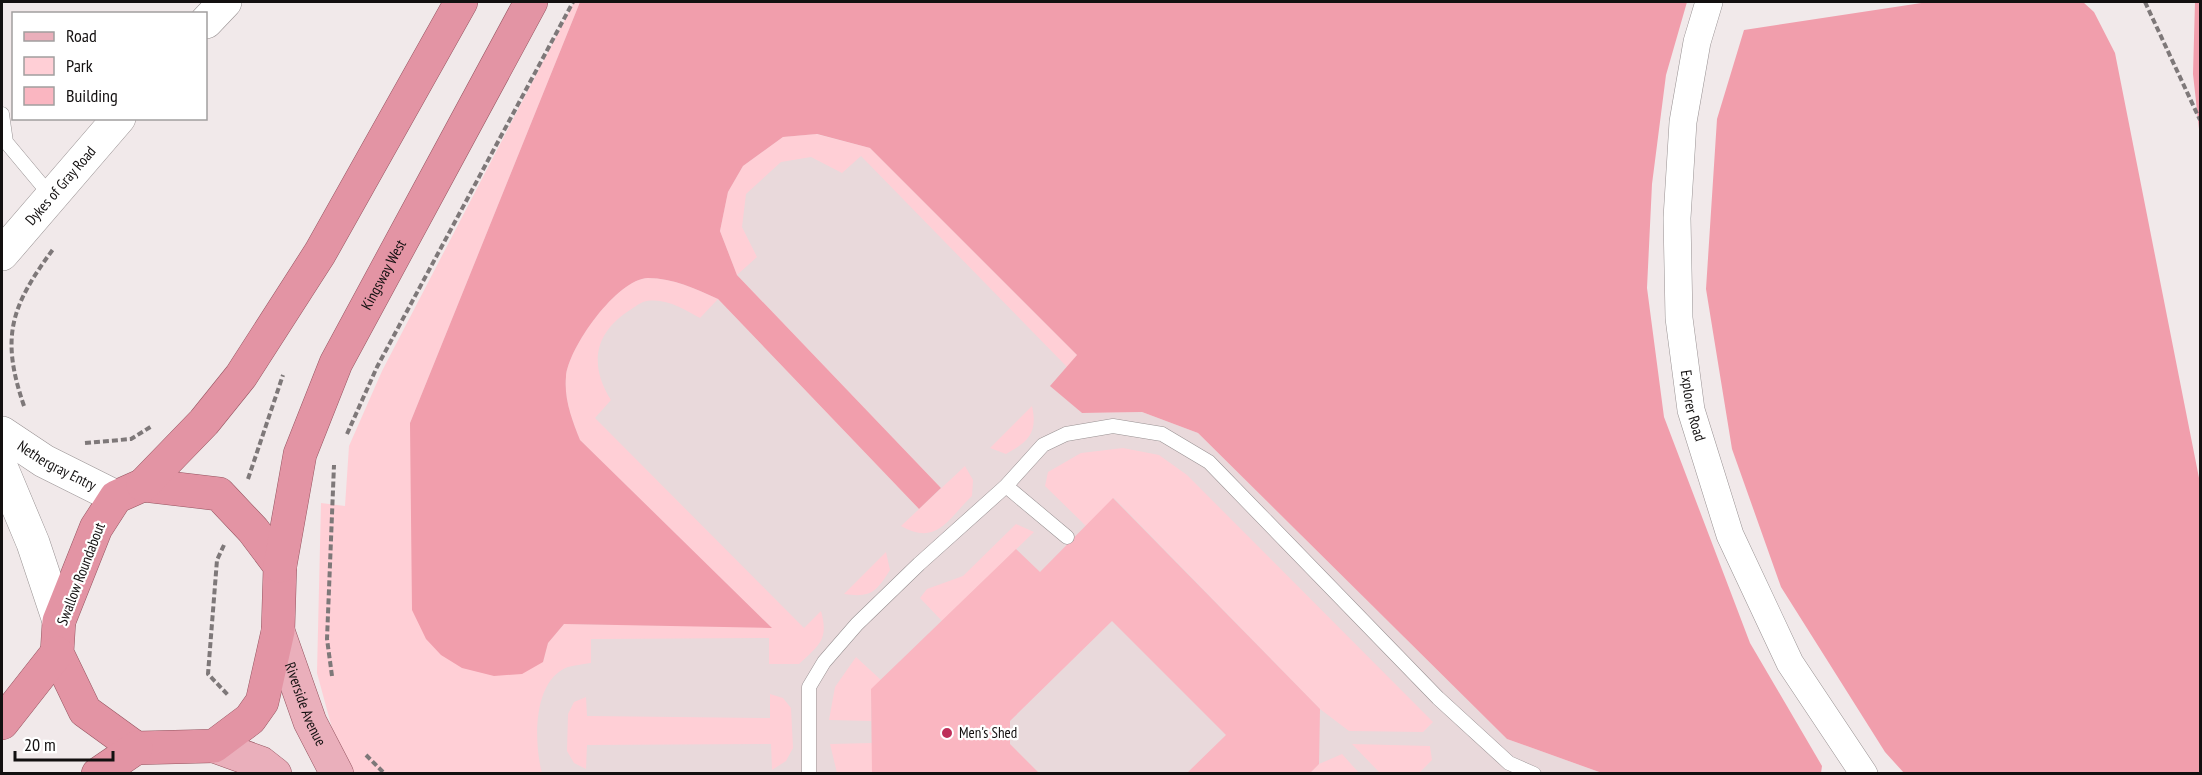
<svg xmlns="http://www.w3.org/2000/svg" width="2202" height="775" font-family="'PT Sans Narrow',sans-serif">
  <rect width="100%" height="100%" fill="#f1e9ea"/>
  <path fill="#e9d9db" d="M870,148L1077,355L1051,386L1082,413L1142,412L1198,433L1507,739L1602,773L492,774L569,410L625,288L718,299L919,509L941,488L737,275L743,166Z"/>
  <path fill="#ffcfd6" d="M574,2H580L410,423L543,662L548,643L564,624L771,627L580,440C572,420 564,399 566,377C568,348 617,279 648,278C673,278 696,289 718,299L700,318C684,309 663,296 643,302C638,304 632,309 627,312C593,335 590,367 611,400L595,418L804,628L821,611C829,640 819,645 799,664H769V638L591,639V663C584,664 575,665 568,667C532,680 534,744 542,773H353L338,750L317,673L321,503L345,506L349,446L382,371Z
    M816,134L870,148L1077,355L1067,367L861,156L842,173L811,157L781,162L746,194L742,227L757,257L737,275L720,231L728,192L743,166L783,137Z
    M1032,406C1038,433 1028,442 1006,454L990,448Z
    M1123,448L1159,455L1187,475L1433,722L1423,732L1349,731L1320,709L1114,498L1086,526L1045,486L1048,472L1081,453Z
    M965,466L973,480L972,496C947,520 937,546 901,526Z
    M1016,524L1034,532L942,621L920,598L927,589L963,576Z
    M886,552L890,570C876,592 871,598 844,594Z
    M856,657L881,680L871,690V721L829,720L835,687Z
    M770,694L783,698L791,708L793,748L786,761L772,770L771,744L587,745L586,769L574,763L567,751L568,714L574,702L586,697L587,716L770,718Z
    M872,743V773H837L830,744Z
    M1352,744L1430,746L1432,760L1419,773H1380Z
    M1342,754L1359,773L1309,774L1319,764Z"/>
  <path fill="#f19eac" d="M580,2H1687L1666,75L1652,184L1647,288L1664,417L1750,643L1822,766L1821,773H1602L1507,739L1198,433L1142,412L1082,413L1050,386L1077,355L870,148L817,134L783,137L743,166L728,192L720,231L737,275L941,488L919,509L718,299C696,289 673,278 648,278C617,279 568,348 566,377C564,399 572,420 580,440L772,628L564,624L548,643L543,662L522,674L494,676L462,668L441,655L426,639L412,610L410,423Z
    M1928,2H2083L2094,12L2115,53L2200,483V773H1904L1885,752L1781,587L1732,449L1706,289L1717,119L1744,30Z
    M2195,2H2200V138L2193,74Z"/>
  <path fill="#fab6c1" d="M1113,498L1320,709L1319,764L1309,774H1186L1226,735L1112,621L1010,721V744L1040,774H872L871,689L1016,549L1040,572Z"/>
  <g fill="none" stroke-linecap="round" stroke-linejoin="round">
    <g stroke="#989192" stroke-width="15">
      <path id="service" d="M2,114L6,142L51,196
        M1006,486L1067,537
        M809,774V687L824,662L857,624L919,564L1006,486L1043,445L1066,434L1113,426L1162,434L1209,462L1438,698L1509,763L1534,774"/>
    </g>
    <g stroke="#989192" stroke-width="28">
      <g id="minor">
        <path id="s1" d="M1709,2L1697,42L1683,122L1677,218L1679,318L1691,410L1730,535L1790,663L1864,774"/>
      </g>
    </g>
    <g stroke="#989192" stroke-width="34">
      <g id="tertiary">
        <path d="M206,22L225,2"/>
        <path id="s2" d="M2,254L119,118"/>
        <path id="s3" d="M2,433L44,461L116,497"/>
        <path d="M2,469L33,543L59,621"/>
      </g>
    </g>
    <g stroke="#965561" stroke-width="34">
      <g id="primary">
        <path id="s4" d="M278,631L310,722L337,774"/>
        <path d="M214,746L261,763L275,774"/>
      </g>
    </g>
    <g stroke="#965561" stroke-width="34">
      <g id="trunk">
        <path d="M143,485L219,494L253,530L280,566L278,631L262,702L250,719L214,746L136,748L85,711L57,653L59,621L96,528L116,497Z"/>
        <path d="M143,485L204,422L241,376L320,253L461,2"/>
        <path id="s5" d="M280,566L300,454L336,363L531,2"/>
        <path d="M2,723L57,653"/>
        <path d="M98,774L136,748"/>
      </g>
    </g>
    <path stroke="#7e7879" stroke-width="4" stroke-dasharray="6 3" stroke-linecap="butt" d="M2145,2L2200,120
      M24,406C0,336 11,306 54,248
      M347,434L377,367L573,2
      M85,443L131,439L152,426
      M248,479L283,375
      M224,545L217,560L208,674L228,695
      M332,676L327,639L334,465
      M366,755L385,774"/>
    <use href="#service" stroke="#fff" stroke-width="14"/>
    <use href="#minor" stroke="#fff" stroke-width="27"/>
    <use href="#tertiary" stroke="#fff" stroke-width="33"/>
    <use href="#primary" stroke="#eaafbb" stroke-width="33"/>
    <use href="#trunk" stroke="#e394a4" stroke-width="33"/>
  </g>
  <circle fill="#be2f59" stroke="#fff" stroke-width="2" cx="947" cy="733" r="6"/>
  <g text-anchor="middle" stroke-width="4.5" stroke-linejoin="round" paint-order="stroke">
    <g font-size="15" fill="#131010" stroke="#fff">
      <text dy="5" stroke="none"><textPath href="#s2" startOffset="90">Dykes of Gray Road</textPath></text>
      <text dy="5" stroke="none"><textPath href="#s5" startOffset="312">Kingsway West</textPath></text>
      <text dy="5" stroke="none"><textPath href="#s1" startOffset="408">Explorer Road</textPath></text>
      <text dy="5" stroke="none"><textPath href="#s3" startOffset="64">Nethergray Entry</textPath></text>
      <text transform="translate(81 574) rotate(-69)" y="5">Swallow Roundabout</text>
      <text dy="5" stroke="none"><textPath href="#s4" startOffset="78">Riverside Avenue</textPath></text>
    </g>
    <g font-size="15" fill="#131010" stroke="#fff" text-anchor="start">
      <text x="959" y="738">Men's Shed</text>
    </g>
  </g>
  <rect width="2202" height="775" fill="none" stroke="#131010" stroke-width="6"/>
  <rect x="12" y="12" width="195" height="108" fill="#ffffff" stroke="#a19f9f" stroke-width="1.5"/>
  <rect x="24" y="32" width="30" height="9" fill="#eaafbb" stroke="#a19f9f" stroke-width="1.5"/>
  <text x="66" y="42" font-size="18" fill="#131010">Road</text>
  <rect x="24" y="57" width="30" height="18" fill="#ffcfd6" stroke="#a19f9f" stroke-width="1.5"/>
  <text x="66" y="72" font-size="18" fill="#131010">Park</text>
  <rect x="24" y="87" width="30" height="18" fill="#fab6c1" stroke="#a19f9f" stroke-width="1.5"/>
  <text x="66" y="102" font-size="18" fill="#131010">Building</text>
  <path d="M15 751v9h98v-9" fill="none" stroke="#131010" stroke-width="3"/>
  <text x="24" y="751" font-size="18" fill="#131010" stroke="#ffffff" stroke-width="4.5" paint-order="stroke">20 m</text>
</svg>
